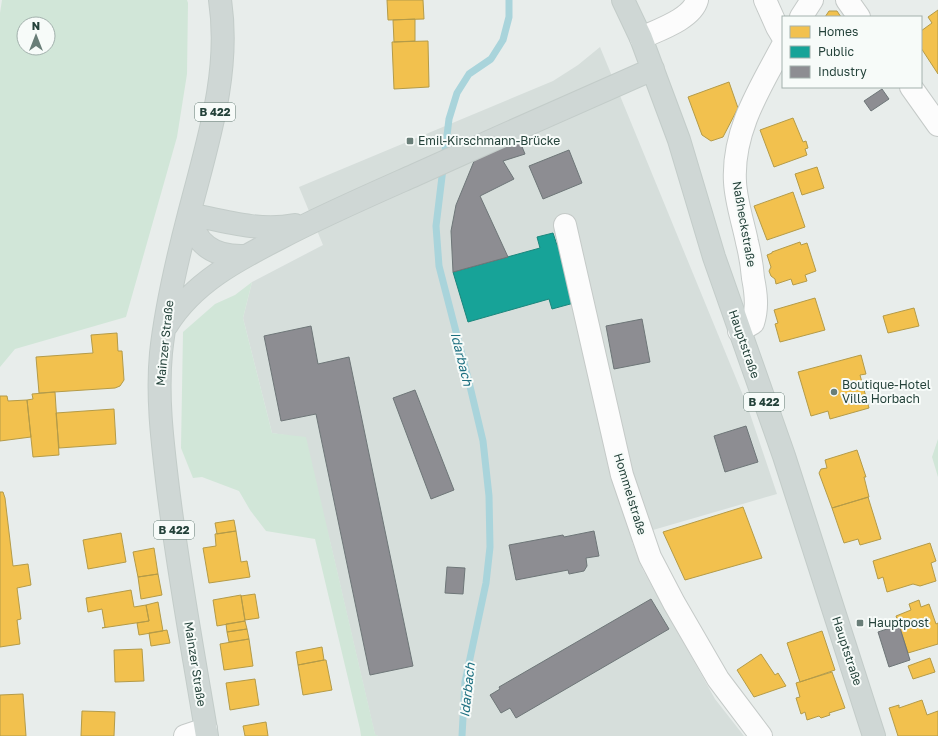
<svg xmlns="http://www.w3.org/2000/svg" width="938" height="736" font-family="'Golos Text',sans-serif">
  <rect width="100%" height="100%" fill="#e8edeb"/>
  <path fill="#d6dedb" d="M600,47L747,405L777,494L653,530L654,536L632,542L643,570L715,699L744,736H378L375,735L329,537L284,435L272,433L243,318L252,282L323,245L299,187L553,81L578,65Z"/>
  <path fill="#d1e6d8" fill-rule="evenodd" d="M2,0H187L188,3L187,74L177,137L126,317L15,349L0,367V13ZM24,24H48V48H24Z
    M252,282L243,318L272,433L306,437L375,734L378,736H361L360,729L315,539L266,531L250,510L239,491L202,477L193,478L181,448L183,332L215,304L235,295Z
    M938,439V477L932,457Z"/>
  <path fill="#f2c14e" stroke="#b49b48" d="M387,0H423L424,19L388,20Z
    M938,10V74L921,48V31L932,23L928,17Z
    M829,11H837L841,17H825Z
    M415,19V41L394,42L393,20Z
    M428,41L429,87L394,89L392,42Z
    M729,82L738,108L723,137L711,141L702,135L688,97Z
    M793,118L803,142L806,141L808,148L805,149L807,155L774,167L760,130Z
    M817,167L824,188L802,195L795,174Z
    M793,192L805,227L767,240L754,206Z
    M800,242L801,245L807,243L816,271L805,275L807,281L793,285L791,279L776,284L775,279L771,276L769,271L771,267L767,255L772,253V252Z
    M815,298L825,330L780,342L775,324L778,323L774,310Z
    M914,308L919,326L888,333L883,316Z
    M117,333L118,351H122L124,380L120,386L115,388L39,393L36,357L93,353L91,335Z
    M861,355L866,374L860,375L869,408L830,419L828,411L811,416L798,372Z
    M55,392L59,455L33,457L27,400L33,399L32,394Z
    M0,396H7L8,401L27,400L31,437L0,441Z
    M114,409L116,444L59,448L56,413Z
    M857,450L866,477H864L869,497L832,508L819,473L821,469L827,468L825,460Z
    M0,492H3L5,498L13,566L28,564L31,585L17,588L21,619L17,620L20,644L0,647Z
    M868,497L881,539L860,545L858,539L844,543L832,508Z
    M743,507L762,558L685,580L663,532Z
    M234,520L236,531L217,534L215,523Z
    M236,531L241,562L247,561L250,577L209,583L203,548L216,546L215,534Z
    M121,533L126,562L88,569L83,540Z
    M930,543L936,561L931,563L936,581L920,586L913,584L887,592L883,577L878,579L873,561Z
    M154,548L158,574L138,577L133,552Z
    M158,574L162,595L141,599L138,577Z
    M131,590L134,607L146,605L149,621L102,628L105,627L102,609L88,612L86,598Z
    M255,594L259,618L245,620L241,596Z
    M241,595L245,621L217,626L213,600Z
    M919,600L921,607L929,604L936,624L938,623V644L908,653L896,616L911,610L909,604Z
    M158,602L163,631L139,635L137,623L149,621L146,605Z
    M245,621L247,629L227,632L226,624Z
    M247,629L249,639L229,642L227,632Z
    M167,630L170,643L151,646L149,633Z
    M822,631L835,670L800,682L787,643Z
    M249,639L253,666L224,670L220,644Z
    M322,647L324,660L298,665L296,652Z
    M142,649L144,681L115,682L114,650Z
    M761,654L775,675L778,673L786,686L754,697L737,670Z
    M930,658L935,672L913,679L908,666Z
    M324,660H326L332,690L303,695L298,665Z
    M832,672L845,708L829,713L830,715L821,718L819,716L807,720L805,712L801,714L796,698L800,697L796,683Z
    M255,679L259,705L230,710L226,683Z
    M23,694L26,736H0V695Z
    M922,700L927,715L938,711V736H898L889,708L899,705V708Z
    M82,711L115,712L114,736H81Z
    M266,722L268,736H245L243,726Z"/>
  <path fill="#17a398" stroke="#1b867c" d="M553,233L557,245H560L574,303L552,309L549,299L468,322L453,272L540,248L537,237Z"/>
  <path fill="#8d8d92" stroke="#6e7678" d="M882,89L889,99L871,111L864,101Z
    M511,120L525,154L503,161L514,179L480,196L508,257L453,272L451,231L456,205L486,132Z
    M569,150L582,183L543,199L529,166Z
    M642,319L650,362L614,369L606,326Z
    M311,326L318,364L349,357L413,666L370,675L316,414L281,421L264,336Z
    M415,390L454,490L431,499L393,398Z
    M746,426L758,462L725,472L714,436Z
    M594,531L599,556L586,558L587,566L584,571L569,574L568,570L516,580L509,545L563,535L564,537Z
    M447,567L465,568L463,594L445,593Z
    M651,599L669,629L516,718L510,708L501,713L490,695L500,689L499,687Z
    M899,625L910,660L889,667L878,632Z"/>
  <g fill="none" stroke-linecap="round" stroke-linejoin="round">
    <path stroke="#a9d4db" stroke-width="7" d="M462,736L465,682L486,583L490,547L489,496L483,441L468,378L439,266L436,226L449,119L457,93L469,74L491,59L503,40L509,17V0"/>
    <g stroke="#c5cac8" stroke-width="24">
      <path id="minor" d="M765,0L777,27L783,37
        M847,0L859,17
        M801,17L812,0
        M641,38C658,30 692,19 697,0
        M911,87L938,125
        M565,225L622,475L650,557L674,603L718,679L761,736
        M739,331L753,323C758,308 756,293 753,278C752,266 750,254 747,242C743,222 736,202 735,182C732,131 760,88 783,45
        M185,736L206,729"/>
    </g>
    <g stroke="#c3ccc9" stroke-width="24">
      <path id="primary" d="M623,0L641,38L679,140L714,257L784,456L874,736
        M189,214C224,221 259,232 295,225
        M189,214C195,244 213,257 244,256
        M167,325C193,283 237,260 280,238C324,215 370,195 415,175C494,139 574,104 653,69
        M207,736C193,651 177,566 167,480C162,438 157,396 161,353C166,306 177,260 189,214C207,144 231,73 220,0"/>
    </g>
    <use href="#minor" stroke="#fcfcfc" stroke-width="22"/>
    <use href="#primary" stroke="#cfd7d5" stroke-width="22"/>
  </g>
  <g fill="#697e78" stroke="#f7fbf9" stroke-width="1.5">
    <rect x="406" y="137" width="8" height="8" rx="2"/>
    <circle cx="834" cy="392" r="4"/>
    <rect x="856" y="619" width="8" height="8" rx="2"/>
  </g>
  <g text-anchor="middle" stroke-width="4" stroke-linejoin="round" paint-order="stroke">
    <g fill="#f7fbf9" stroke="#637a73" stroke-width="1">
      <rect x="195" y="103" width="40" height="18" rx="3"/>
      <rect x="744" y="393" width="40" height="18" rx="3"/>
      <rect x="154" y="521" width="40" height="18" rx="3"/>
    </g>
    <g font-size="11" font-weight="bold" fill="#24423a">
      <text x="215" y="116">B 422</text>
      <text x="764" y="406">B 422</text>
      <text x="174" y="534">B 422</text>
    </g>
    <g font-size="12" fill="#24423a" stroke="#f7fbf9" text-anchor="start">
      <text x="418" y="145">Emil-Kirschmann-Brücke</text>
      <text x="842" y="389">Boutique-Hotel<tspan x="842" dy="14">Villa Horbach</tspan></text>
      <text x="868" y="627">Hauptpost</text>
    </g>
    <g font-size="12" fill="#24423a" stroke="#f7fbf9">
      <text transform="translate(744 224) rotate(80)" y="4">Naßheckstraße</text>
      <text transform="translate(165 343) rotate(-84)" y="4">Mainzer Straße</text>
      <text transform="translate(744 344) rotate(71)" y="4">Hauptstraße</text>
      <text transform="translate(630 494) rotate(73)" y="4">Hommelstraße</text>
      <text transform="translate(847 651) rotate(72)" y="4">Hauptstraße</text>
      <text transform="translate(195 664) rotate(81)" y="4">Mainzer Straße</text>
    </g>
    <g font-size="13" font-style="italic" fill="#1c6f80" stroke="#f7fbf9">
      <text transform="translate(462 359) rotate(76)" y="5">Idarbach</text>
      <text transform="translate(467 690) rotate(-84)" y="5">Idarbach</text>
    </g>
  </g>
  <rect x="782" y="16" width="140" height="72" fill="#f7fbf9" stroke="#a3b1ad"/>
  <rect x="790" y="26" width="20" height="12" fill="#f2c14e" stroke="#a3b1ad"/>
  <text x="818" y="36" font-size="12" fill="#24423a">Homes</text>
  <rect x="790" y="46" width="20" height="12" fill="#17a398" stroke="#a3b1ad"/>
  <text x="818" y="56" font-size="12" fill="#24423a">Public</text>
  <rect x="790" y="66" width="20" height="12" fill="#8d8d92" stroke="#a3b1ad"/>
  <text x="818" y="76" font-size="12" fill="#24423a">Industry</text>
  <g transform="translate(36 36)"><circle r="19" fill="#f7fbf9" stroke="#a3b1ad"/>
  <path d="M0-3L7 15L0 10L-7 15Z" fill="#697e78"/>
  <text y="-6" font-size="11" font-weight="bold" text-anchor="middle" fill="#24423a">N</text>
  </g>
</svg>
